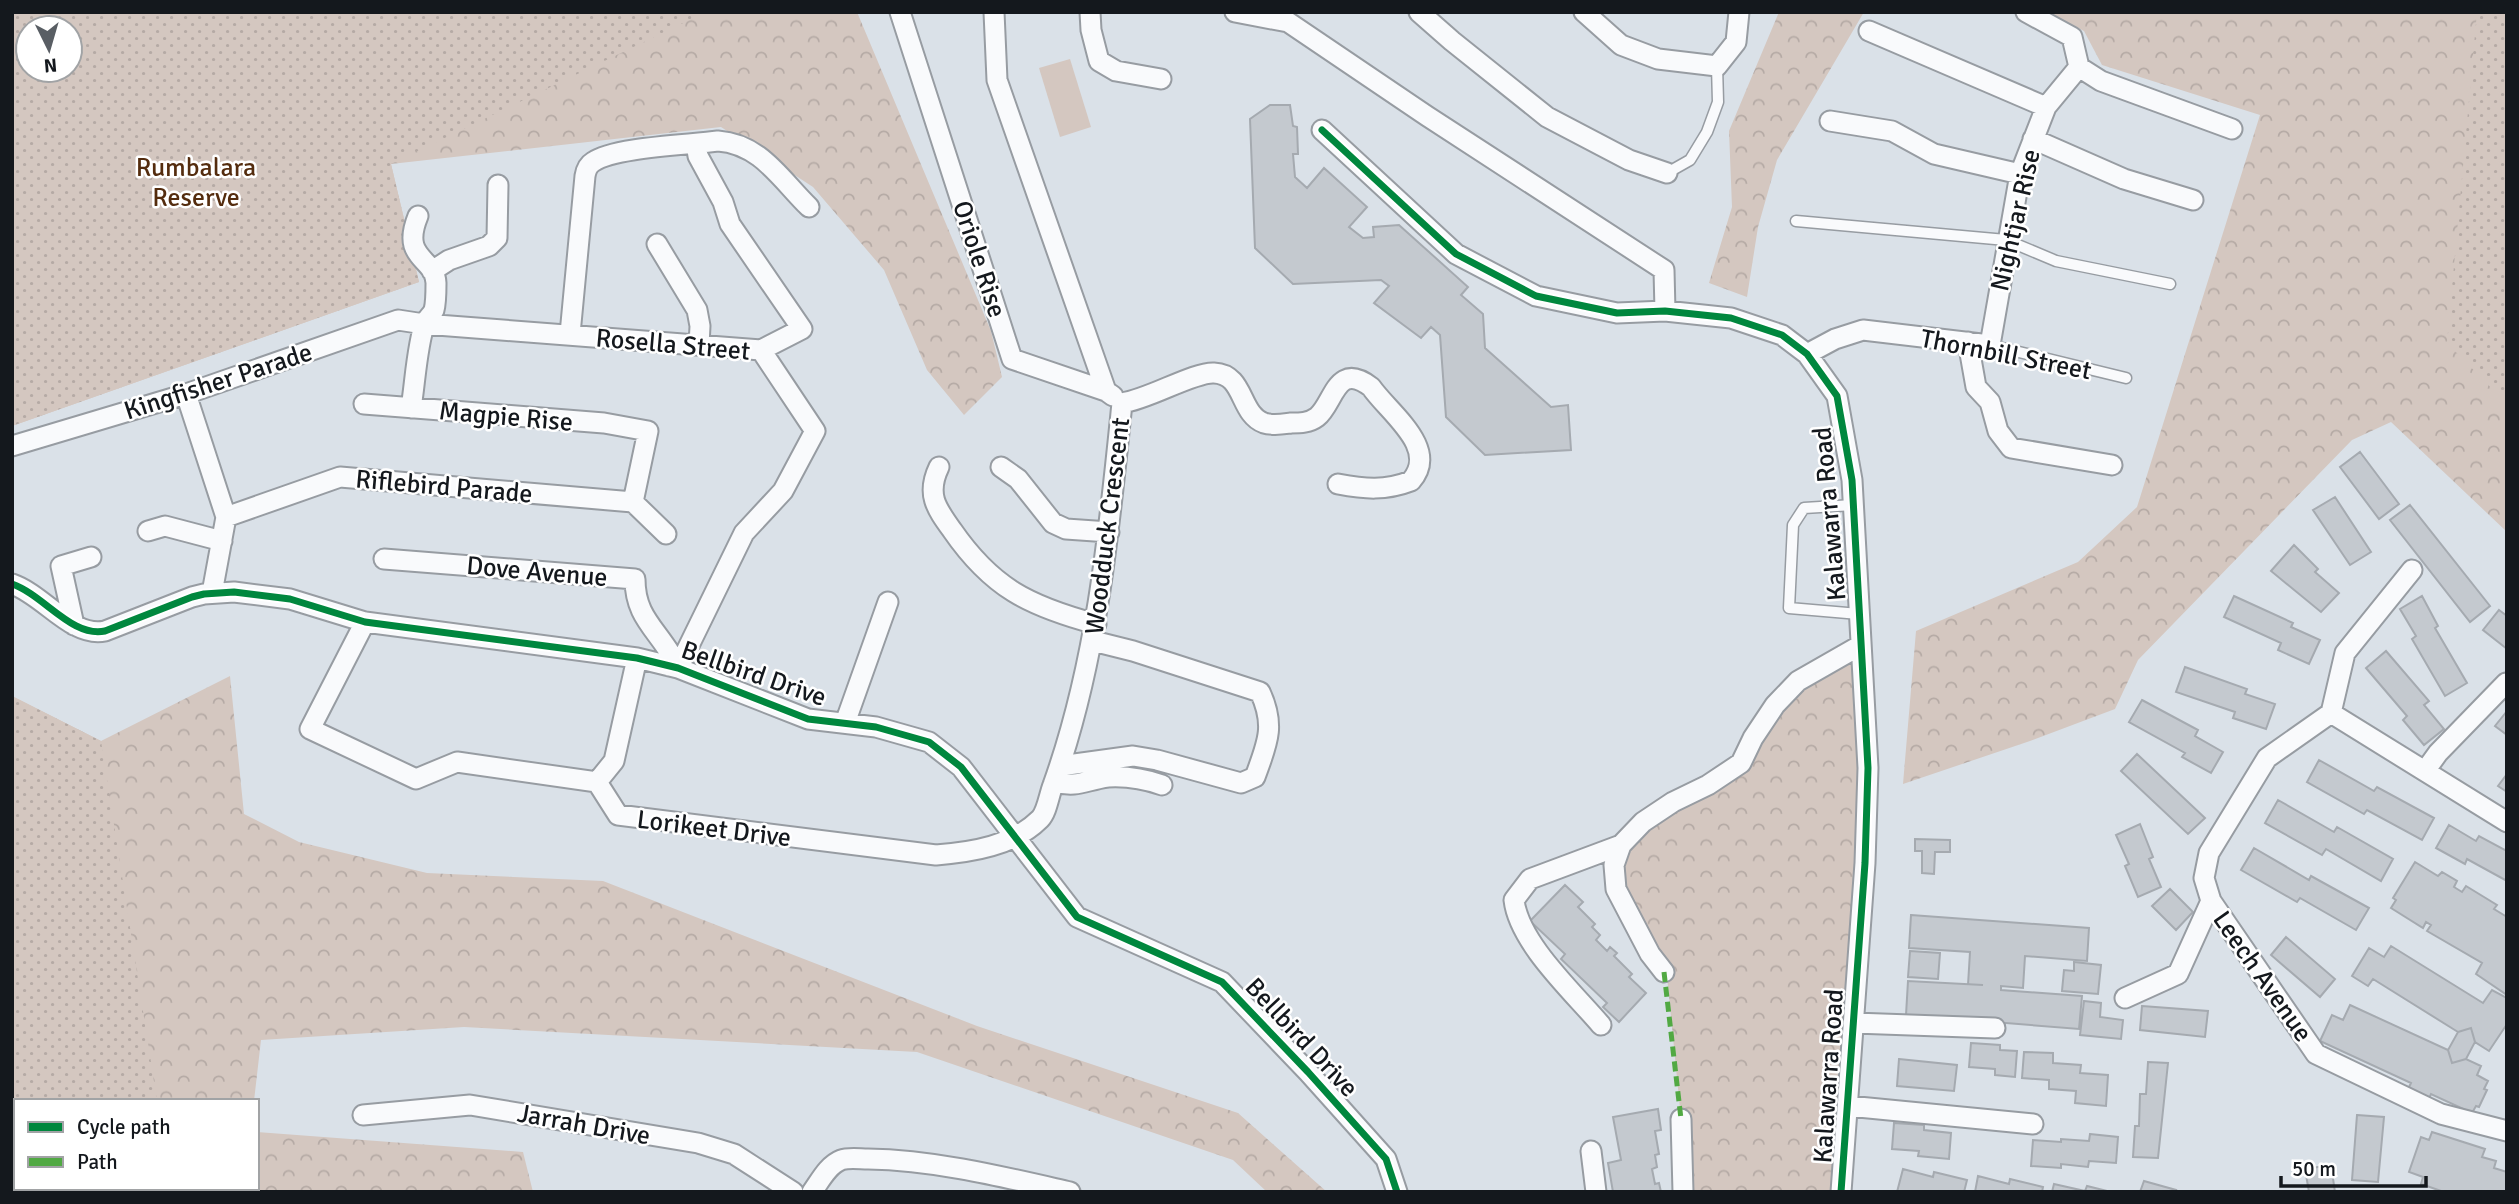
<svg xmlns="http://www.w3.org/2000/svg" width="2519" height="1204" font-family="Signika,sans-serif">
  <defs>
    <pattern id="forest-crowns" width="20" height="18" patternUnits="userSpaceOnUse" patternTransform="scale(1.75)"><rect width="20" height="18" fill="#d4c7c0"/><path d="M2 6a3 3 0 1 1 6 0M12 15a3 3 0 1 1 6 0" fill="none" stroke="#b5aaa5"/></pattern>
    <pattern id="park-dots" width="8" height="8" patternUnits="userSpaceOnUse" patternTransform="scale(1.75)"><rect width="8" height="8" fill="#d4c7c0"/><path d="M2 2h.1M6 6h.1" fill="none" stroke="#b5aaa5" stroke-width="1.8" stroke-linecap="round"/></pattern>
  </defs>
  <rect width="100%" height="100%" fill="#dae1e8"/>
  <path fill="url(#forest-crowns)" fill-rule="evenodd" d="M12,12H857L991,331L1002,377L964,415L927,370L884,270L813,187L721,127L391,164L419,282L12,426ZM28,28H70V70H28Z
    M1779,12H1864L1777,160L1758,227L1747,297L1709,283L1732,207L1729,131Z
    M2048,12H2507V532L2391,422L2352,440L2138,660L2115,709L2030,741L1903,784L1916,631L2078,562L2137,507L2260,115L2102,65L2084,31Z
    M1861,645L1868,768L1841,1192H1683L1681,1119L1666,966L1616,889L1621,845L1741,763L1775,705Z
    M230,676L244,814L299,842L427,873L603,881L977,1026L1238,1113L1327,1192H1267L1233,1160L917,1052L464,1027L261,1040L254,1101H16V1188H257V1132L523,1152L533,1192H12V696L101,741Z"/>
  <path fill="url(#park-dots)" fill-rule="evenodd" d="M12,12H706L391,164L419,282L12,426ZM28,28H70V70H28Z
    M2477,12H2507V404L2447,343Z
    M12,696L101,741L157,1101H16V1188H171V1192H12Z"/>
  <path fill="#d4c7c0" d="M1070,59L1091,127L1060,137L1039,68Z"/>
  <path fill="#c4c9cf" stroke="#a5aab0" stroke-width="2" d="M1270,105H1290L1293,126L1297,127L1298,154H1293L1295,177L1307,188L1324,168L1367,207L1349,227L1363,238L1374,237L1373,227L1399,225L1468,287L1461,295L1483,314L1485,348L1551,407L1568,405L1571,450L1485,455L1446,417L1440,335L1431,327L1421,338L1374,303L1389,286L1381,280L1293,284L1255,248L1250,119Z
    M2360,452L2399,504L2379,519L2340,467Z
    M2335,497L2371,552L2350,565L2313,510Z
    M2410,505L2490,606L2470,622L2390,520Z
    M2294,545L2318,569L2315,572L2339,593L2321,612L2271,571Z
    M2234,596L2293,623L2291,627L2320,640L2309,664L2278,650L2281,643L2224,617Z
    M2422,596L2438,626L2435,628L2467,683L2445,696L2412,639L2416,636L2400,609Z
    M2499,610L2507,616V649L2483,630Z
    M2386,651L2429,701L2424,705L2444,729L2424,745L2403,720L2407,716L2366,668Z
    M2185,667L2247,689L2245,694L2275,704L2266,729L2233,718L2235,712L2176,692Z
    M2142,700L2198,730L2195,736L2223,752L2211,773L2182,757L2185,753L2129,722Z
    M2507,711V735L2495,726Z
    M2137,754L2205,818L2188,834L2121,771Z
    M2319,760L2374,791L2377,787L2434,818L2422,840L2367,810L2364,814L2307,782Z
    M2507,774V792L2498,786Z
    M2278,800L2334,832L2337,827L2393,859L2381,881L2326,849L2322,855L2265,823Z
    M2140,824L2153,857L2149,859L2161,887L2138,897L2125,866L2129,864L2116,835Z
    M2449,825L2476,841L2479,836L2507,851V881L2467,859L2465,864L2436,848Z
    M1915,839L1950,840V852H1935L1934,874L1922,873V851H1915Z
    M2254,848L2309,880L2311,876L2369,908L2356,930L2300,898L2297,902L2241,870Z
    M2415,862L2438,876L2442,872L2457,881L2454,887L2462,892L2466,886L2497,905L2494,909L2507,917V995L2476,974L2482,963L2427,931L2431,925L2426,922L2423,928L2391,908L2396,900L2393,898Z
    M1565,885L1583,902L1578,907L1595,924L1592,927L1600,935L1596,940L1607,951L1610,947L1617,953L1614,956L1632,974L1629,977L1646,993L1619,1022L1603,1007L1607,1003L1561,959L1565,954L1530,921Z
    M2170,889L2193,912L2176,930L2152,906Z
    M1911,915L2089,928L2087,961L2025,956L2023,988L2001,986V990L2082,996L2079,1029L1906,1015L1908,981L1983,985H1968L1970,952L1909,948Z
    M2286,937L2335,979L2320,997L2271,955Z
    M2391,946L2483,1003L2492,990L2507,998V1024L2489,1051L2475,1042L2471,1028L2458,1032L2373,979L2368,986L2352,976L2369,948L2384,957Z
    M1910,951L1940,953L1938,979L1908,977Z
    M2074,962L2101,965L2098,994L2062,991L2064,970L2074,971Z
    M2084,1001L2101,1003L2100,1017L2123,1020L2121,1039L2080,1035Z
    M2350,1005L2448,1050L2452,1063L2466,1059L2481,1066L2477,1075L2488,1081L2484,1089L2487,1090L2479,1107L2476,1106L2472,1113L2431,1094L2427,1103L2406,1093L2411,1083L2320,1041L2332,1015L2343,1020Z
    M2142,1006L2208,1011L2205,1037L2140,1030Z
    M2471,1028L2475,1042L2466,1059L2452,1063L2448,1050L2458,1032Z
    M1971,1043L2000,1045V1050L2017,1051L2015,1077L1995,1075V1069L1969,1067Z
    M2024,1052L2053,1053V1063L2081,1065L2080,1073L2108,1075L2106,1106L2075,1103L2076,1091L2049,1089V1080L2022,1078Z
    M1899,1059L1957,1065L1954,1091L1897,1086Z
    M2148,1062L2168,1063L2158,1158L2133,1157L2135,1126H2139L2140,1094H2146Z
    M1658,1109L1661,1130L1655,1131L1659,1154L1655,1155L1657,1167L1652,1169L1655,1184L1659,1183L1661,1192H1613L1608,1163L1621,1160L1613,1117Z
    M2357,1115L2384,1117L2378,1182L2352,1180Z
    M1894,1123L1924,1125V1130L1951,1133L1949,1159L1918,1156L1919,1151L1892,1149Z
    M2432,1132L2485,1149L2482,1157L2496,1161L2494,1168L2507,1172L2506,1192H2444L2421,1184L2423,1177L2409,1172L2421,1137L2429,1140Z
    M2090,1134L2118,1137L2116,1163L2089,1161L2088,1167L2061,1164V1168L2031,1166L2033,1140L2061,1142V1139L2089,1141Z
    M2331,1165L2335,1192H2309L2305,1169Z
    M1903,1169L1933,1177L1934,1172L1967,1180L1964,1192H1897Z
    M1978,1176L2009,1184L2010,1179L2043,1187L2042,1192H1975Z
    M2144,1181L2176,1190L2175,1192H2140Z
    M2054,1184L2085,1191L2087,1186L2111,1192H2052Z"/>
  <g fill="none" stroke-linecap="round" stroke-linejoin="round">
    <g stroke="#979ca2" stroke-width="13">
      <path id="service" d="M1667,173L1690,160L1707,132L1718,102L1717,66
        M1796,221L2006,240L2056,261L2170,284
        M1990,345L2126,378
        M1853,505L1804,508L1793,525L1789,608L1859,614"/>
    </g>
    <g stroke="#979ca2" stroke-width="23">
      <path id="minor" d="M900,12L1012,359L1106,391
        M994,12L997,80L1106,391L1113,396
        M1090,12L1091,30L1099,61L1116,71L1161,79
        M1235,12L1288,22L1427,116L1664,270L1665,311
        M1419,12L1452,41L1547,117L1629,160L1667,173
        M1584,12L1621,45L1658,59L1717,66L1736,42L1739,12
        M2026,12L2072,37L2079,67L2101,81L2232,129
        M1869,31L2046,107
        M1830,121L1892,131L1934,154L2020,174
        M1322,130L1456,254L1536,296L1617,313L1665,311L1731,318L1782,335L1807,354L1837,396L1852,480L1868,768L1865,863L1841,1192
        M2033,139L2124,179L2193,200
        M696,144L698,156L723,202L730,224L802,329L761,350
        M657,244L697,310L700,326L699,345
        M432,271L449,260L489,246L497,238L498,185
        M570,334L585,176C586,170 588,165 593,162C614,147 689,145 718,141C761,144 781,180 809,207
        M1968,342L1976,387L1990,402L1998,431L2011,448L2112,465
        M1807,354L1835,339L1863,330L1990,345L2020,174L2046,107L2079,67
        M186,394L226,517
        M1122,403C1150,399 1193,372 1214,373C1245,374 1239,414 1264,423C1273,426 1283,424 1291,423C1300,423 1309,423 1317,417C1334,404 1336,360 1371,387C1389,413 1440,448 1411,481C1385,491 1365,489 1338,484
        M411,408C415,384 417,344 425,323C427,318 432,315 434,310C436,303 436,290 436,283C435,257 400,260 418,216
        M12,446L186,394L398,320L424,324L761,350L815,431L783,491L744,533L678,668
        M939,467C926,494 936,508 952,530C992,588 1029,606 1096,624
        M1001,467L1018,479L1053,523L1066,529L1109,532
        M633,502L666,534
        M148,531L165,526L222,541
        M384,559L635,579C635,614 653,626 670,653L669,666
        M12,584C44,595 72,638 105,631L192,597L204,594L234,592L290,599L365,622L637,658L678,668L808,719L876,727L929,742L961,767L1077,917L1222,982L1308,1072L1386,1159L1397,1192
        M212,593L226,517L340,477L633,502L648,431L604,423L364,404
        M365,622L310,729L416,779L457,762L597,782L618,815L936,855C972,852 1013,846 1040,819C1047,812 1049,795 1053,785C1097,662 1109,532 1122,403
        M74,625L61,566L91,557
        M2331,713L2507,822
        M845,723L888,602
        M1060,766L1133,756L1157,760L1241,783L1255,777C1267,744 1276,726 1260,692L1133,651L1093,641
        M2425,771L2438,753L2506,683
        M597,782L614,761L637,658
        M1054,782C1079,788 1085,780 1108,777C1126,776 1145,779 1162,785
        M2211,901L2316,1054L2441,1114L2507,1131
        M1664,972L1650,954L1616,889L1614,865L1621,845L1643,822L1673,802L1708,785L1741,763L1753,738L1775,705L1798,681L1861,645
        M2125,998L2178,974L2211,901L2204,878L2209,853L2267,758L2331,713L2345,653L2412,570
        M1854,1023L1995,1028
        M1601,1025C1573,992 1519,943 1514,900L1530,879L1621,845
        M1848,1106L2033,1124
        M363,1115L470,1105L698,1143L734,1154L793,1192
        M1681,1119L1683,1192
        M1591,1151L1596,1192
        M812,1192C820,1181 828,1165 841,1160C849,1157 860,1159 868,1159C935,1160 1004,1177 1070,1192"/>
    </g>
    <use href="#service" stroke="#f9fafc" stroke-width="10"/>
    <use href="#minor" stroke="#f9fafc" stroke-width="19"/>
    <path stroke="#51a943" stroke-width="5" stroke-dasharray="10 5" stroke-linecap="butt" d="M1664,972L1681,1119"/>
    <g stroke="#fff" stroke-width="11">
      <path id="cycleway" d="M1322,130L1456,254L1536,296L1617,313L1665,311L1731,318L1782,335L1807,354L1837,396L1852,480L1868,768L1865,863L1841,1192
        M12,584C44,595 72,638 105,631L192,597L204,594L234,592L290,599L365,622L637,658L678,668L808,719L876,727L929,742L961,767L1077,917L1222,982L1308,1072L1386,1159L1397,1192"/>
    </g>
    <use href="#cycleway" stroke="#00873e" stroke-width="7"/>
  </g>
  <g text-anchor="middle" stroke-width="5" stroke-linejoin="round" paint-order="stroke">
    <g font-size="26" fill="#542c0e" stroke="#fff">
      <text x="196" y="176">Rumbalara<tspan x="196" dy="30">Reserve</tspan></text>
    </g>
    <g font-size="26" fill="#14181d" stroke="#fff">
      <text transform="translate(2015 220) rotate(-77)" y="9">Nightjar Rise</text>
      <text transform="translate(980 259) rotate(72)" y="9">Oriole Rise</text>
      <text transform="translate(673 344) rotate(5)" y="9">Rosella Street</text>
      <text transform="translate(2006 354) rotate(11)" y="9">Thornbill Street</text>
      <text transform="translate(218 381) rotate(-18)" y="9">Kingfisher Parade</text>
      <text transform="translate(506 416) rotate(5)" y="9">Magpie Rise</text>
      <text transform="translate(444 486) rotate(5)" y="9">Riflebird Parade</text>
      <text transform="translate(1829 514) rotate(-95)" y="9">Kalawarra Road</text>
      <text transform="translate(1107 526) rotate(-83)" y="9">Woodduck Crescent</text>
      <text transform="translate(537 571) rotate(5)" y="9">Dove Avenue</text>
      <text transform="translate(754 673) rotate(19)" y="9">Bellbird Drive</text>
      <text transform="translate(714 828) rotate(7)" y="9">Lorikeet Drive</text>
      <text transform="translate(2263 976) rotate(55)" y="9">Leech Avenue</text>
      <text transform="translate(1302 1037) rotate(47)" y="9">Bellbird Drive</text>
      <text transform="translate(1828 1076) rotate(-86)" y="9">Kalawarra Road</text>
      <text transform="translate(584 1124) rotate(10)" y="9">Jarrah Drive</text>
    </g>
  </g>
  <rect width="2519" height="1204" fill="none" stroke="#14181d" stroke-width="28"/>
  <rect x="14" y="1099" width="245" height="91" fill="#ffffff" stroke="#a1a3a5" stroke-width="2"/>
  <rect x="28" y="1122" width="35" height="10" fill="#00873e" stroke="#a1a3a5" stroke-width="2"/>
  <text x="77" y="1134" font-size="21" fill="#14181d">Cycle path</text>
  <rect x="28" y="1157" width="35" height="10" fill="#51a943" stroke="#a1a3a5" stroke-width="2"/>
  <text x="77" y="1169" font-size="21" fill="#14181d">Path</text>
  <g transform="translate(49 49) rotate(175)"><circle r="33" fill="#ffffff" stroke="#a1a3a5" stroke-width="2"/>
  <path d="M0-5L12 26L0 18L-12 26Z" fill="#595e64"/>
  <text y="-10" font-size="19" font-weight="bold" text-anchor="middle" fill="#14181d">N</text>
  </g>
  <path d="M2281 1176v10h145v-10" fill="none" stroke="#14181d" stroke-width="3.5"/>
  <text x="2292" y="1176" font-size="21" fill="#14181d" stroke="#ffffff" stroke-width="5" paint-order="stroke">50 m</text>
</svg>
